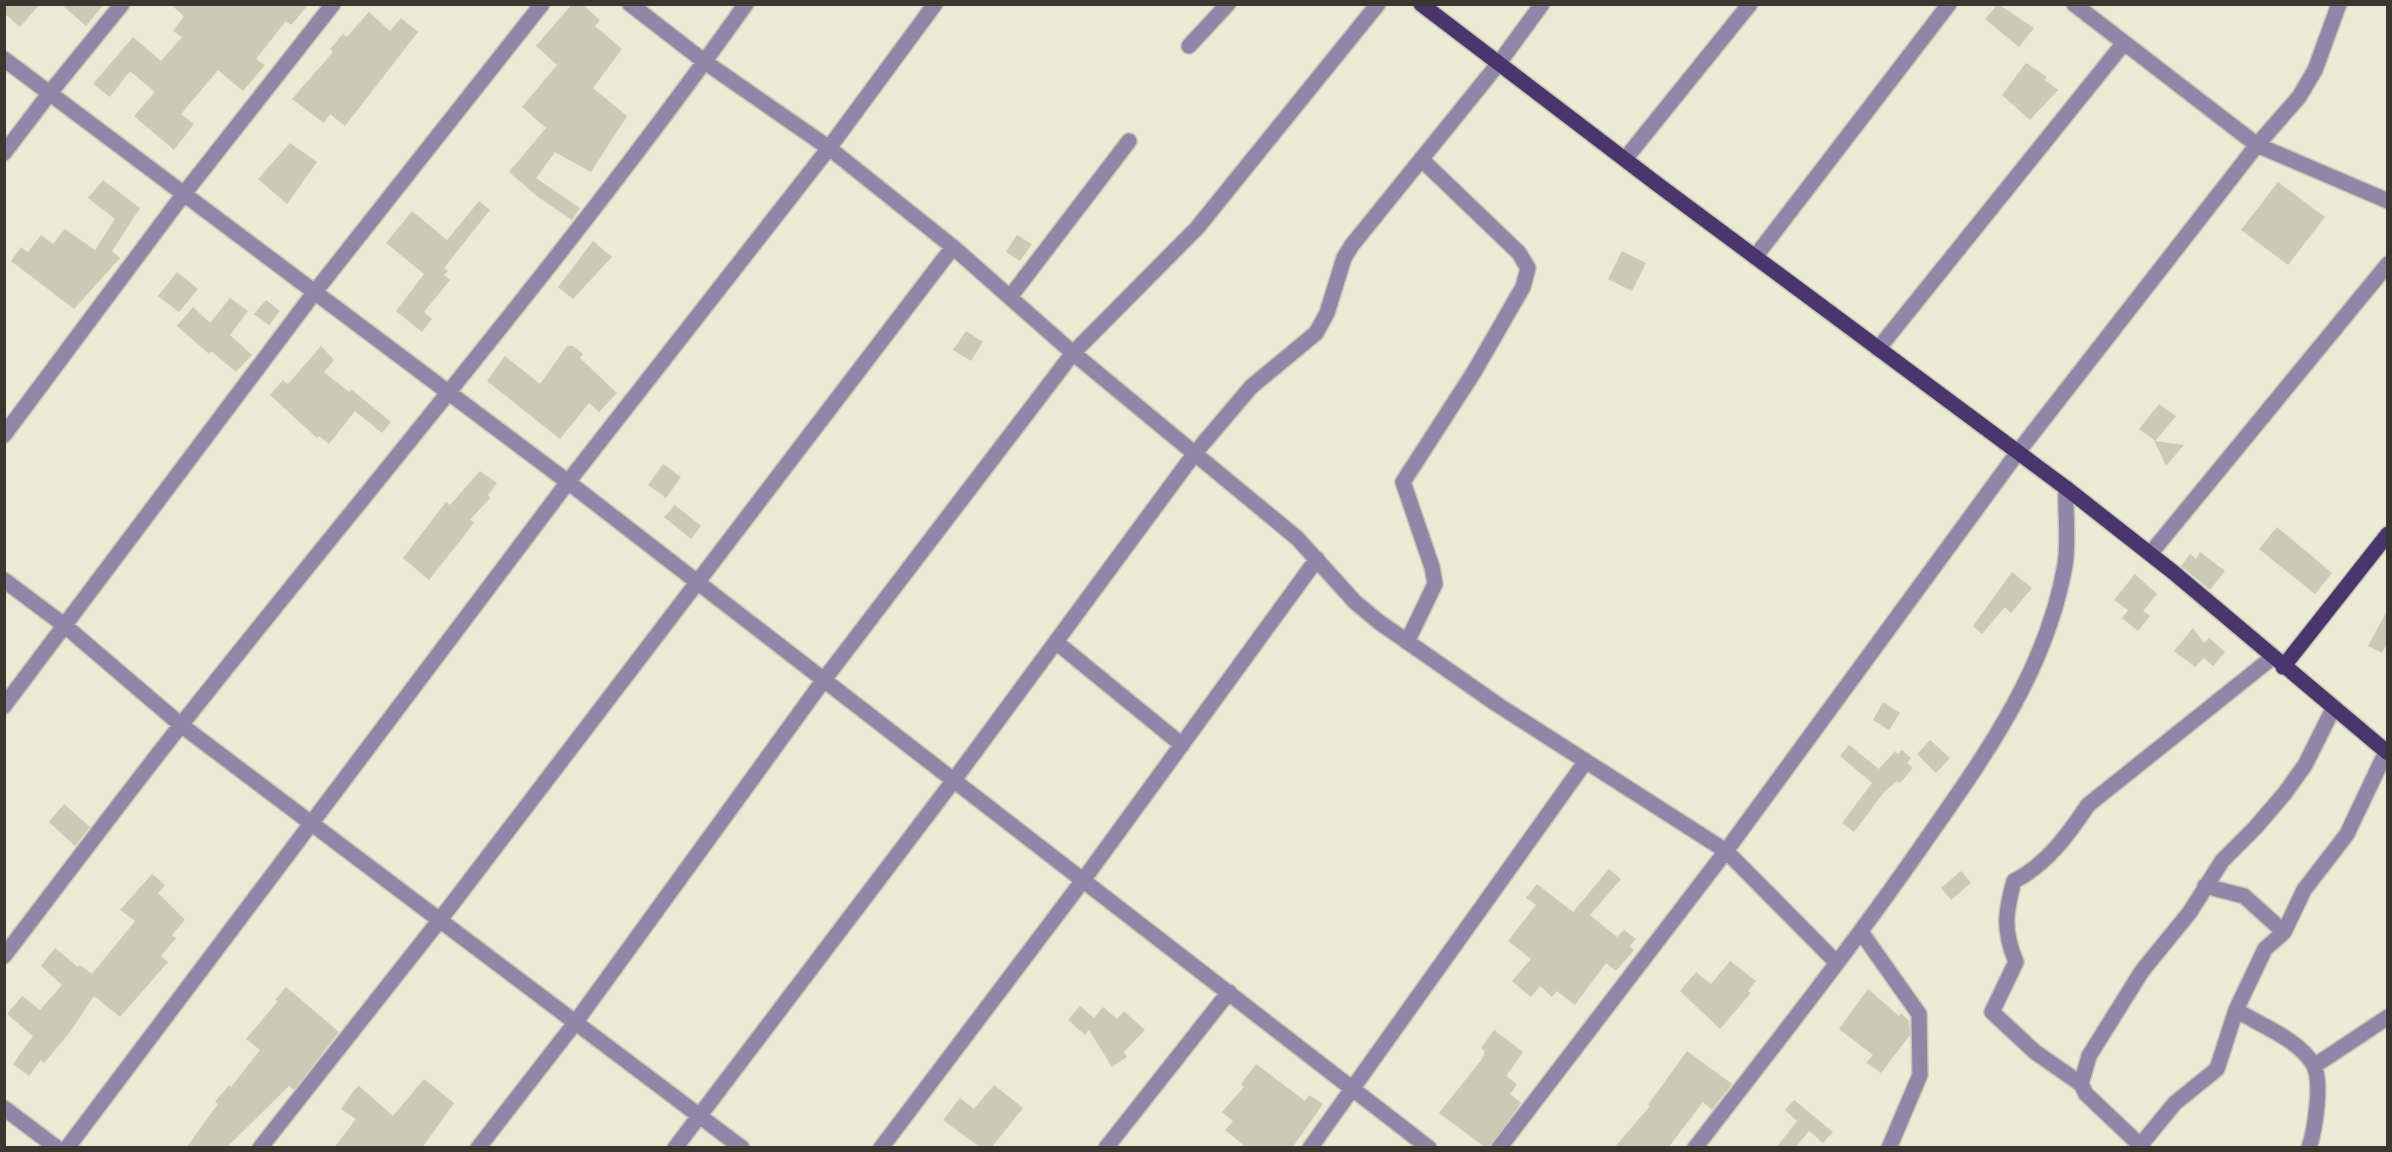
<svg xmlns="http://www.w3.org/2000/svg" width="2392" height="1152" font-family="'Noto Sans',sans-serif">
  <rect width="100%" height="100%" fill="#eaead5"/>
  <path fill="#cacab5" d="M4,4H40L20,27L4,13Z
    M61,4H104L86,26Z
    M170,4H309L291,25L286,21L256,59L265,65L243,91L218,70L181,114L194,124L174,150L134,116L155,92L130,71L110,97L93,84L133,37L161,61L182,37L173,31L184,16Z
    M572,4H582L600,20L595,26L622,49L593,88L627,116L591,172L555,152L536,178L580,208L572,220L538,197L509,172L546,128L522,107L557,65L536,46Z
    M1998,4L2034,28L2019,47L1985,19Z
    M369,12L390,31L401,18L418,32L345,126L330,114L324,123L292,99L333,52L330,49L343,34L347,37Z
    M2026,63L2047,77L2045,80L2058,90L2030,120L2002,95Z
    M290,143L317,162L287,204L258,179Z
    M103,180L140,208L112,251L120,258L74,309L11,261L21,247L28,252L41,235L53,244L65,229L95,250L115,219L88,198Z
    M2278,182L2325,217L2288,265L2241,230Z
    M479,201L490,210L444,268L448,271L444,275L450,280L424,312L432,319L422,332L396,311L424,274L386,243L412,211L447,240Z
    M1017,235L1032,244L1020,261L1006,252Z
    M593,241L612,257L573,299L558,287Z
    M1622,251L1646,263L1632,291L1608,279Z
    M177,272L198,289L179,312L158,296Z
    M230,298L248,311L230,335L252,355L236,372L211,351L209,354L177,326L193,307L210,323Z
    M266,300L280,311L269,325L254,314Z
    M966,331L983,342L971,361L953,350Z
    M321,346L334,360L324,372L349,392L351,389L391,422L382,433L355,411L329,444L319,436L317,438L270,395L283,380L288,384Z
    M567,346H573L583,354L580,358L617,393L599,412L589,403L560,439L487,381L505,356L540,384Z
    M2159,404L2176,416L2155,441L2184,445L2166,466L2154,440L2139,429Z
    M663,464L681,477L666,498L648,485Z
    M480,471L497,483L488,495L490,498L470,520L474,522L467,532L429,580L403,558L446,502L450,505Z
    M675,505L701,526L691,539L664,517Z
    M2277,527L2332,573L2315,594L2259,549Z
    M2200,552L2225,571L2210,590L2181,566L2190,554L2196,559Z
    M2012,572L2032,588L2011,613L2005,607L1982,634L1973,626Z
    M2135,574L2157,594L2143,611L2150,616L2138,631L2122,618L2128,610L2114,600Z
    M2388,609V642L2382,653L2368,646Z
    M2193,628L2204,643L2209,638L2225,652L2213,666L2204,658L2195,667L2174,651Z
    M1883,702L1900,713L1889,730L1873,720Z
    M1930,740L1950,758L1936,773L1917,754Z
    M1849,745L1879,769L1895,751L1898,754L1902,750L1911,758L1907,763L1913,768L1900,783L1897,781L1884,792L1854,832L1842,823L1872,783L1840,756Z
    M64,804L90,827L75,846L49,822Z
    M1609,869L1621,879L1590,915L1617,937L1624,930L1636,939L1630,946L1634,950L1616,971L1606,963L1575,1005L1557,991L1552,997L1540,986L1531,997L1512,981L1531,959L1508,941L1536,905L1526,898L1537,884L1573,912Z
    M1961,871L1971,883L1951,900L1941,888Z
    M152,874L165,885L158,893L185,920L172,935L176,938L161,956L168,962L120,1017L94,996L70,1032L44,1063L41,1060L29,1076L13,1064L33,1036L7,1014L22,996L40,1010L62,985L41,966L55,948L78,967L80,965L92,974L135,921L120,910Z
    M1730,961L1756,981L1748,991L1751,993L1720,1029L1680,991L1696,972L1711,984Z
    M286,987L339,1032L294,1090L289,1086L226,1148H186L218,1104L215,1102L229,1085L231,1087L260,1050L246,1039L278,1001L275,1000Z
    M1868,989L1899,1016L1901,1013L1909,1021L1910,1035L1881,1073L1866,1063L1873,1055L1839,1029Z
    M1080,1006L1094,1018L1103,1007L1117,1019L1124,1011L1145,1030L1124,1052L1127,1057L1112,1067L1089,1030L1085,1035L1068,1020Z
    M1494,1030L1523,1052L1506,1076L1517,1084L1510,1094L1521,1103L1489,1148H1486L1439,1113L1482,1059L1485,1051L1481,1048Z
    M1687,1051L1732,1084L1712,1110L1703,1102L1668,1148H1614L1650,1106L1648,1105Z
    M1256,1064L1305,1101L1309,1095L1323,1104L1292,1148H1247L1225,1130L1233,1121L1222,1112L1244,1087L1241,1084Z
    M424,1079L454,1103L422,1148H334L356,1119L341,1109L355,1089L359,1086L393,1116Z
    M994,1085L1023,1108L991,1148H981L943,1120L960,1098L974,1109Z
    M1794,1100L1833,1132L1823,1143L1809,1131L1795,1148H1776L1797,1121L1785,1110Z"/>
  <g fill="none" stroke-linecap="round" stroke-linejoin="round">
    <g stroke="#c6c6b4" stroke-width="18">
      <path id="minor" d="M630,4L705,62L829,148L953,247L1073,353L1297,538L1355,602L1379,622L1498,705L1726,851L1837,963
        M2074,4L2257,145L2388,201
        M1189,46L1228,4
        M4,59L568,482L1429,1148
        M4,153L49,94L122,4
        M1625,159L1750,4
        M1755,257L1949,4
        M1010,297L1129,141
        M1878,349L2124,43
        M4,435L183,195L333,4
        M2150,554L2388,264
        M4,580L64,625L181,725L742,1148
        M1056,642L1182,745
        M1407,642L1435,584L1432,567L1403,482L1474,372L1523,287L1528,268L1519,253L1421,159
        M4,706L314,293L542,4
        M2205,886L2244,896L2284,932
        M1861,932L1919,1014L1920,1075L1889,1148
        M4,956C63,879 121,801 181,725C370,486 569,253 746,4
        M2236,1010C2260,1025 2298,1039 2313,1064C2323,1081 2315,1129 2309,1148
        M2314,1066L2388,1017
        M2081,1084L2089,1056L2142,971L2190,912L2222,861L2255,828L2285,793L2305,765L2333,709
        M4,1108L57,1148
        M67,1148L568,482L829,148L935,4
        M260,1148L439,921L953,247
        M478,1148L575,1023L823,681L1073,353L1197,228L1378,4
        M675,1148L954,780L1195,453L1251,387L1316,333L1327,313L1344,258L1352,245L1499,63L1542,4
        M881,1148L1084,879L1317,559
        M1106,1148L1229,992
        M1310,1148L1586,761
        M1499,1148L1726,851L2018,452L2257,145L2299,97L2315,70L2339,4
        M1695,1148C1771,1049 1848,952 1919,850C1981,761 2046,674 2065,565C2069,541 2065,513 2066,488
        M2138,1148L2175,1103L2217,1069L2236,1010L2265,949L2284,932L2304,890L2347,834L2386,752
        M2143,1148L2086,1094L2081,1084L2035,1052L1992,1012L2016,962C2003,930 2005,914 2014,881C2046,865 2068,835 2088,805L2273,657"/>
    </g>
    <g stroke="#c6c6b4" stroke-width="18">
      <path id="major" d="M1421,4L1657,184L2066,488L2173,572L2388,753
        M2283,667L2388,534"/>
    </g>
    <use href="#minor" stroke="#9086a7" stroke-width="15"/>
    <use href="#major" stroke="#49366d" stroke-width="15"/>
  </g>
  <rect width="2392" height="1152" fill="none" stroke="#383830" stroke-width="12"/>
</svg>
